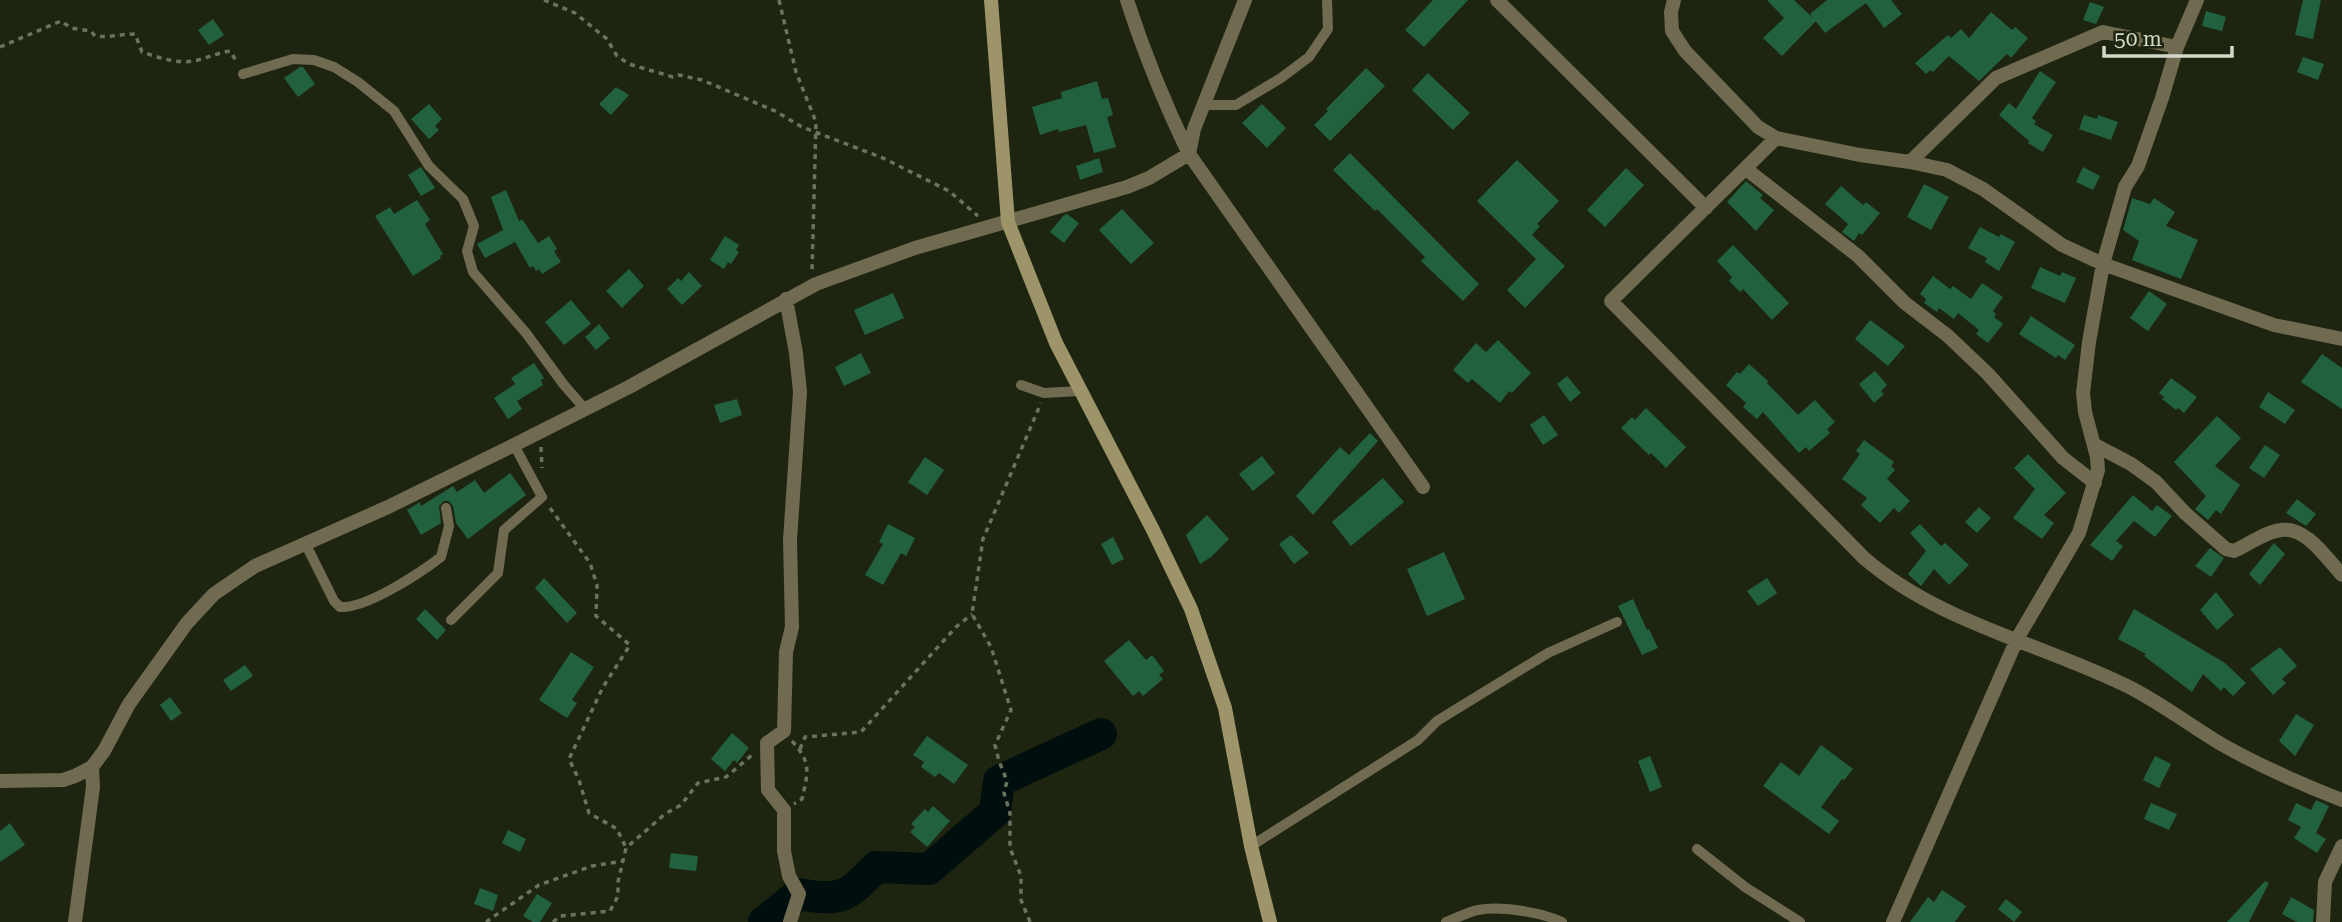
<svg xmlns="http://www.w3.org/2000/svg" width="2342" height="922" font-family="'Roboto Serif',serif">
  <rect width="100%" height="100%" fill="#1d2510"/>
  <g fill="none" stroke-linecap="round" stroke-linejoin="round">
    <path stroke="#000f0d" stroke-width="32" d="M764,922L799,894C841,902 847,897 876,867L929,869L995,812L999,781L1101,734"/>
  </g>
  <path fill="#22613f" d="M1433,0H1468L1424,47L1405,30Z
    M1767,0H1794L1816,21L1782,56L1763,38L1784,18Z
    M1827,0H1891L1902,14L1884,28L1866,3L1825,33L1810,14Z
    M2303,0H2321L2313,39L2295,35Z
    M2090,2L2104,7L2096,24L2083,20Z
    M2206,11L2226,17L2222,31L2202,26Z
    M1991,12L2012,30L2015,27L2028,38L2011,58L2007,54L1979,81L1949,56L1933,72L1930,70L1926,74L1915,63L1948,35L1951,38L1961,29L1969,38Z
    M213,19L224,35L209,45L198,30Z
    M2303,57L2324,64L2318,80L2297,72Z
    M300,67H303L315,84L298,97L284,78Z
    M1366,68L1385,86L1330,141L1314,125L1328,111L1326,109Z
    M2040,71L2056,82L2032,118L2036,121L2034,124L2053,135L2043,152L2028,143L2029,141L1999,115L2009,103L2016,109Z
    M1428,73L1470,113L1453,130L1412,90Z
    M1097,81L1102,99L1108,98L1113,115L1107,117L1116,147L1094,153L1086,125L1059,132L1058,129L1040,135L1032,107L1062,98L1061,92Z
    M616,87L629,95L611,115L599,104Z
    M429,104L442,119L435,126L439,130L429,139L411,119Z
    M1262,104L1286,128L1267,148L1242,123Z
    M2084,115L2097,119L2098,115L2118,122L2111,140L2079,129Z
    M1350,153L1479,284L1463,301L1421,261L1425,257L1377,209L1375,211L1333,170Z
    M1099,158L1103,172L1080,180L1076,166Z
    M1517,160L1559,201L1537,224L1540,226L1532,235L1565,266L1525,308L1507,290L1536,259L1477,201Z
    M421,167L435,188L421,196L408,175Z
    M2083,167L2100,176L2093,190L2076,182Z
    M1626,168L1644,185L1605,227L1587,210Z
    M1746,181L1763,195L1760,198L1774,210L1756,231L1727,202Z
    M1924,184L1949,197L1931,230L1907,217Z
    M1841,186L1863,205L1866,202L1880,213L1862,235L1859,233L1854,241L1842,232L1848,224L1825,204Z
    M506,190L519,221L522,219L538,243L549,236L557,249L554,251L561,262L542,274L539,269L536,271L533,266L530,268L515,242L485,258L477,244L503,230L491,197Z
    M2132,198L2150,204L2154,198L2175,212L2166,226L2198,240L2181,279L2132,260L2139,241L2123,230Z
    M417,200L430,220L425,224L443,254L440,256L441,258L413,276L375,216L390,207L394,214Z
    M1122,209L1154,243L1131,264L1099,230Z
    M1067,214L1079,223L1064,243L1050,232L1063,216Z
    M1980,227L1999,237L2001,234L2015,242L1999,271L1985,262L1987,258L1968,248Z
    M725,236L739,245L736,250L739,252L731,264L728,262L724,269L710,260Z
    M1733,245L1789,303L1772,320L1743,289L1740,292L1729,281L1732,277L1717,261Z
    M2040,267L2060,276L2062,272L2076,278L2065,303L2031,288Z
    M629,269L644,286L622,308L606,291Z
    M689,272L702,286L682,305L667,289L678,278L681,281Z
    M1933,276L1950,289L1953,286L1971,299L1982,283L2003,297L1993,311L1996,314L1994,317L2003,324L1988,343L1976,334L1979,330L1958,313L1954,319L1939,308L1937,312L1924,303L1926,299L1920,294Z
    M2149,291L2167,304L2148,331L2130,318Z
    M893,293L904,318L865,335L854,310Z
    M571,300L591,324L564,345L545,322Z
    M2031,316L2075,345L2065,360L2058,355L2056,358L2019,334Z
    M1870,320L1905,346L1888,366L1855,339Z
    M599,324L610,338L596,350L585,337Z
    M1498,340L1531,373L1512,393L1509,391L1500,403L1472,379L1468,383L1453,370L1476,343L1486,352Z
    M861,353L871,373L844,386L835,367Z
    M2322,354L2342,368V409L2301,382Z
    M534,363L544,378L541,380L543,385L517,401L522,409L508,419L494,398L515,384L511,378Z
    M1749,364L1768,381L1767,383L1798,415L1815,400L1835,422L1827,429L1830,433L1809,451L1806,447L1799,453L1763,412L1757,419L1743,407L1746,403L1726,385L1737,372L1740,374Z
    M1875,371L1887,385L1881,391L1884,394L1874,403L1859,384Z
    M1567,376L1581,393L1570,402L1557,384Z
    M2171,378L2197,397L2184,413L2178,408L2176,410L2162,399L2164,397L2159,393Z
    M2268,392L2295,410L2285,424L2259,407Z
    M737,399L742,415L720,423L714,405Z
    M1646,408L1686,447L1666,468L1651,453L1649,455L1621,428L1632,417L1635,420Z
    M1544,415L1558,435L1543,445L1530,425Z
    M2217,416L2241,438L2215,466L2240,485L2221,514L2216,510L2208,520L2195,509L2206,496L2174,462Z
    M1370,433L1378,441L1313,515L1296,496L1340,447L1349,455Z
    M1864,440L1894,462L1891,466L1895,470L1887,479L1910,501L1899,513L1894,508L1880,523L1861,505L1867,498L1842,479L1860,454L1856,451Z
    M2265,445L2280,455L2264,478L2249,468Z
    M2028,454L2066,493L2044,515L2054,523L2042,539L2013,518L2035,489L2014,468Z
    M1262,456L1275,473L1253,491L1239,474Z
    M925,457L944,470L927,495L908,482Z
    M510,473L526,495L468,539L456,523L453,506L449,501H444L439,506L441,523L421,535L407,510L420,502L421,506L453,486L457,492L475,480L484,493Z
    M1383,478L1404,502L1351,546L1332,522Z
    M2133,495L2152,511L2157,505L2172,516L2155,537L2134,521L2116,541L2123,546L2112,561L2090,545Z
    M2297,499L2316,514L2306,526L2286,513Z
    M1979,507L1991,518L1977,533L1965,522Z
    M1207,515L1229,539L1211,557L1200,564L1186,535Z
    M888,524L915,538L906,556L901,553L883,585L865,575L883,544L879,542Z
    M1920,524L1941,546L1945,543L1969,565L1949,585L1934,569L1921,586L1908,574L1926,551L1910,533Z
    M1291,535L1309,553L1294,564L1279,544Z
    M1113,537L1124,559L1112,565L1101,544Z
    M2274,543L2285,554L2260,585L2249,574Z
    M2210,548L2224,558L2211,577L2195,566Z
    M1444,552L1465,599L1427,616L1407,569Z
    M544,578L577,613L567,623L535,588Z
    M1767,578L1777,593L1758,606L1747,591Z
    M2216,592L2234,615L2217,630L2200,610Z
    M1633,599L1647,630L1649,629L1658,648L1642,655L1618,606Z
    M425,609L446,630L437,640L416,619Z
    M2134,609L2225,663L2246,683L2233,696L2224,687L2221,691L2203,674L2192,692L2144,656L2146,654L2118,639Z
    M1129,640L1146,660L1152,655L1164,671L1159,675L1163,679L1143,696L1139,691L1133,696L1104,661Z
    M2280,647L2297,666L2282,679L2286,683L2273,695L2250,669Z
    M571,652L594,667L572,700L577,703L567,718L539,700Z
    M245,665L253,676L231,691L223,680Z
    M170,697L182,713L171,721L160,705Z
    M2296,714L2314,725L2295,756L2279,741Z
    M732,733L749,748L737,763L734,760L725,771L711,759Z
    M927,736L968,765L954,784L939,773L935,777L921,767L924,762L913,755Z
    M1821,745L1853,769L1844,780L1842,779L1821,807L1839,821L1829,834L1763,786L1781,762L1799,776Z
    M1650,756L1662,787L1650,792L1638,761Z
    M2155,756L2171,764L2159,788L2143,780Z
    M2316,800L2329,806L2316,833L2326,839L2317,853L2294,838L2301,827L2288,820L2296,803L2311,810Z
    M2151,803L2177,814L2169,830L2144,819Z
    M933,806L950,821L927,847L910,832L915,827L911,824L925,809L928,812Z
    M10,823L25,845L0,862V831Z
    M508,830L526,839L520,852L502,843Z
    M671,853L698,856L696,871L669,868Z
    M2265,881L2269,883L2249,922H2227Z
    M480,888L498,895L493,911L474,904Z
    M1942,890L1966,906L1955,922H1910L1928,897L1934,902Z
    M537,894L552,903L540,922H533L523,916Z
    M2291,897L2314,910L2313,922H2297L2282,914Z
    M2006,899L2022,912L2014,922L1998,909Z"/>
  <g fill="none" stroke-linecap="round" stroke-linejoin="round">
    <path stroke="#6b7260" stroke-width="3.5" stroke-dasharray="5 5" stroke-linecap="butt" d="M544,0L575,13L607,39L617,56L629,64L673,77L679,75L702,80L775,111L802,127L883,158L949,191L978,216
      M779,0L796,72L816,122L812,272
      M0,47L61,21L71,28L91,31L95,36C109,38 121,34 135,34L142,52C160,58 179,65 198,60C209,57 218,53 230,51L237,62
      M541,447L542,468
      M550,508L590,563L597,585L596,616L630,645L603,687L569,759L579,780L589,813L617,829L626,848
      M792,741C812,763 808,772 802,799L794,804
      M800,749L805,737L861,732L956,627L972,614
      M486,922L539,885L592,866L623,861
      M553,922L560,916L610,911L618,896V882L626,848L665,814L681,805L698,783L726,777L752,755
      M1030,922L1021,900V876L1010,848V813L1004,793L1007,781L999,761L995,745L1011,710L991,647L972,614L983,539L1041,403"/>
    <path stroke="#706a51" stroke-width="10" d="M243,74L293,59L314,60L334,67L358,82L394,111L429,166L463,199L474,226L467,251L473,272L526,333L564,385L585,409
      M1203,105H1236L1281,78L1309,57L1328,29L1327,0
      M1021,385L1044,393L1080,391
      M305,543L334,601L340,607C366,609 420,573 441,557L449,526L446,508
      M451,620L498,573L504,530L542,497L514,445
      M1251,846L1418,740L1437,721L1548,653L1617,622
      M1697,849L1745,887L1800,922
      M1446,922C1457,918 1468,912 1478,910C1500,905 1543,913 1562,922"/>
    <path stroke="#706a51" stroke-width="14" d="M1127,0C1144,53 1165,104 1189,154L1423,487
      M1497,0L1706,208
      M1674,0L1671,12L1672,31L1685,51L1758,127L1776,138L1860,155L1910,162L1947,170L1983,189L2062,245L2103,264L2274,325L2342,339
      M1776,138L1611,301L1864,558C1939,623 2043,644 2131,688C2162,704 2191,726 2221,744C2260,766 2301,784 2342,800
      M1910,162L1996,78L2103,32L2177,47
      M1746,169L1858,256L1905,303L1948,336L1988,374L2063,458L2095,483
      M786,299L796,353L800,392L790,540L792,627L786,652L784,731L767,743L768,790L784,810V851L789,876L799,894L790,922
      M2095,445L2131,464L2156,482L2185,513L2226,549L2234,551C2249,544 2265,532 2281,530C2306,526 2327,559 2342,575
      M0,781L63,780L75,776L92,767L104,751L129,704L187,623L214,594L255,566L388,507L514,445L629,387L816,284L915,248L1127,187L1149,178L1189,154L1194,129L1245,0
      M75,922L93,787L92,767
      M1893,922L2017,639L2079,533L2098,470L2097,457L2085,412L2083,393L2089,342L2103,264L2125,187L2138,166L2162,98L2177,47L2197,0
      M2323,922L2325,882L2342,846"/>
    <path stroke="#9d946a" stroke-width="14" d="M991,0L1008,222L1056,343L1153,530L1191,609L1225,708L1251,846L1270,922"/>
  </g>
  <path d="M2104 46v10h128v-10" fill="none" stroke="#d2d8ca" stroke-width="3.5"/>
  <text x="2114" y="46" font-size="21" fill="#d2d8ca" stroke="#1d2510" stroke-width="5" paint-order="stroke">50 m</text>
</svg>
